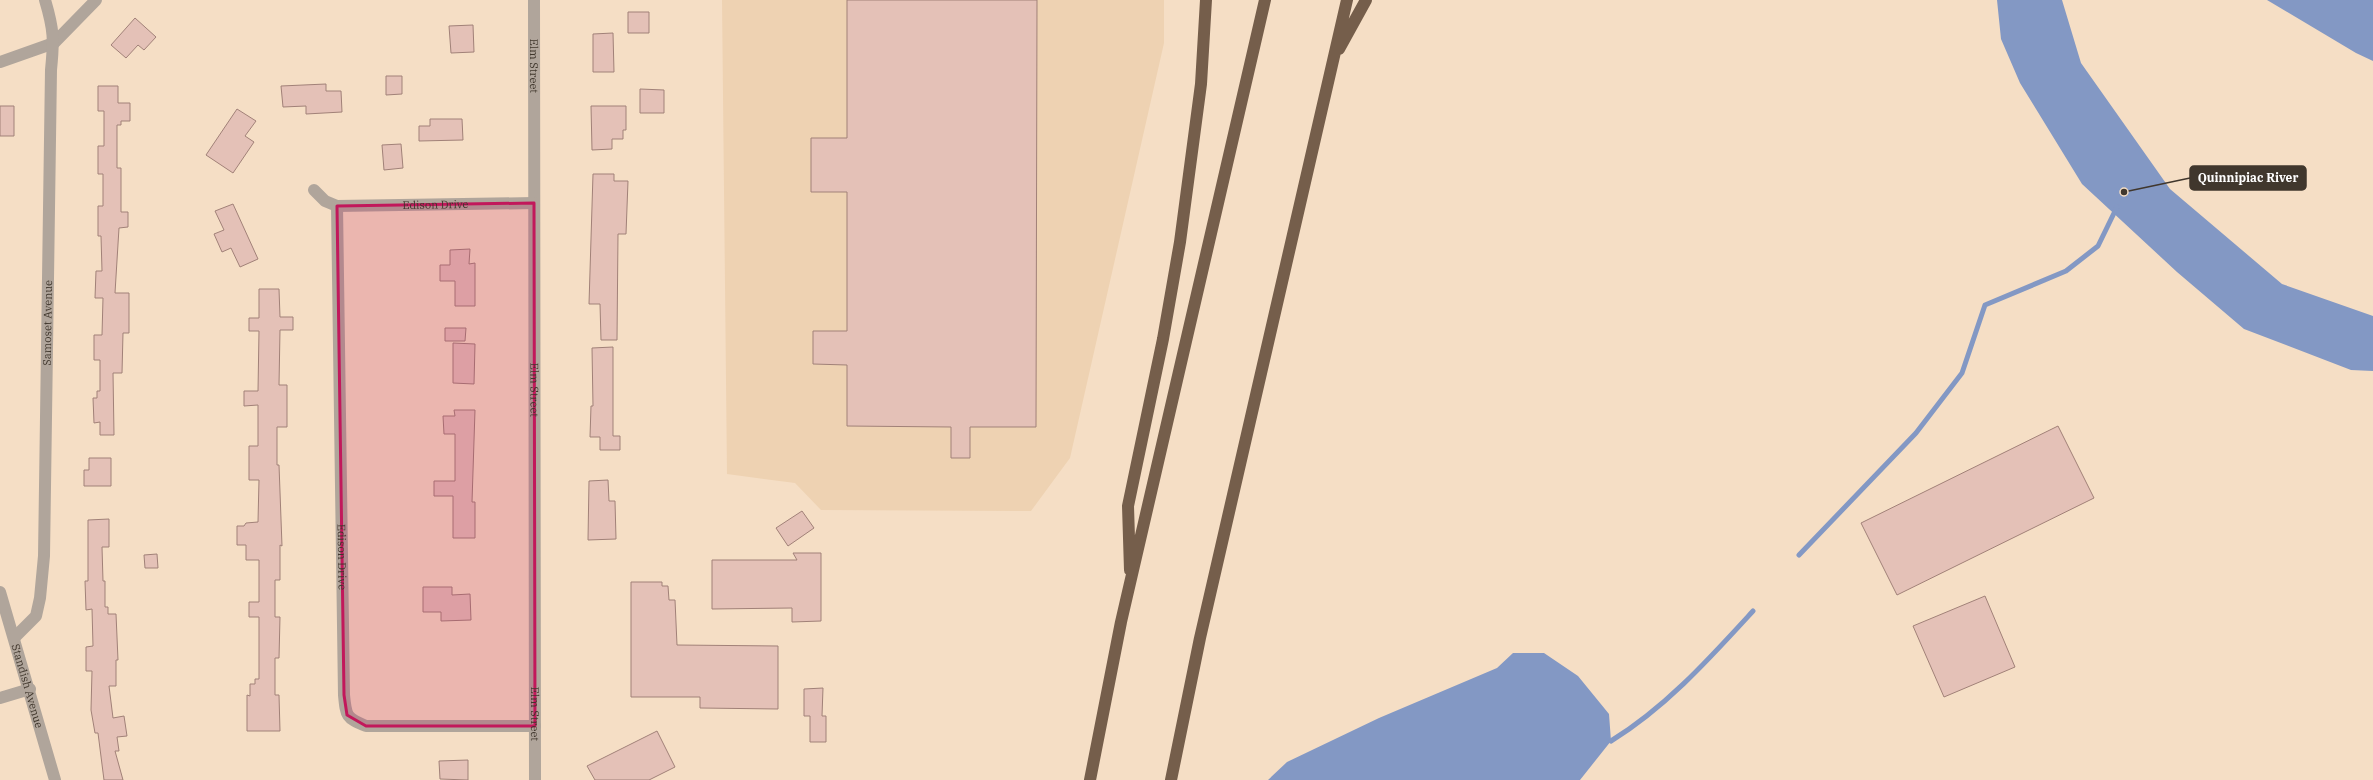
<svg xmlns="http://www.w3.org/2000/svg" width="2373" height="780" font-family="'IBM Plex Serif',serif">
  <rect width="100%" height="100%" fill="#f5dec5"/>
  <path fill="#eed2b2" d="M722,0H1164V43L1070,458L1031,511L821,510L795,483L727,474Z"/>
  <path fill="#8398c4" d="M1997,0H2062L2081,63L2170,189L2282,284L2373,316V371L2351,370L2244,329L2177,272L2082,184L2020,83L2001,39Z
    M2267,0H2373V61L2356,53Z
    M1513,653H1544L1578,676L1609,714L1611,741L1580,780H1268L1287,762L1379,718L1497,668Z"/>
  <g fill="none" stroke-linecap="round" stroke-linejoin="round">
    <path stroke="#8398c4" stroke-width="5" d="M1799,555L1916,433L1962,373L1985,305L2066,271L2098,246L2117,207
      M1611,741C1666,707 1709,659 1753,611"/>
  </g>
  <path fill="#e4c1b7" stroke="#a18178" d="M847,0H1037L1036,427H970V458H951V427L847,426V365L813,364V331H847V192H811V138H847Z
    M628,12H649V33H628Z
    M135,18L156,37L144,50L138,45L126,58L111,45Z
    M473,25L474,52L451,53L449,26Z
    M613,33L614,72H593V34Z
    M386,76H402V94L386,95Z
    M326,84V91H341L342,112L306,114V106L283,107L281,86Z
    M98,86H118V103H130V121H121V125H117V168H121V212H128V227L119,228L115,293H129V333H123L122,373H113L114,435H100V422L94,423L93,398H97V391H100V360H94V335H102L103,298H95L96,271H102L101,236H98V206H103V174H98V146H104V111H98Z
    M640,89L664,90V113H640Z
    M0,106H14V136H0Z
    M591,106H626V130H623V139H612V149L592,150Z
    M237,109L256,121L245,136L254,142L233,173L206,155Z
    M430,119H462L463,140L419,141V126H430Z
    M401,144L403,168L384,170L382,145Z
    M593,174H614V181H628L626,234H618L617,340H601L600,304H589Z
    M233,204L258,259L240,267L231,248L222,252L214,234L224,230L215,211Z
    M470,249L469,264L475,263V306H455V281H440V265H450V250Z
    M259,289H279L280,317H293V330H280L279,385H287V427H277V465H279L282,546L280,545V580H275V617H280L279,658H275V695H279L280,731H247V695L250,696V684H255V679H259V617H249V602H259V560H246V545H237V526H244L246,523L258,522L259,480H249V446H258V405L244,406V391H258L259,331H249V318H259Z
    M445,328H466L465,341H445Z
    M453,343L475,344L474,384L453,383Z
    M613,347V436H620V450H600V437H590L591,406H593L592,348Z
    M454,410H475L472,502H475V538H453V496H434V481H455V434H444L443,416H455Z
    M2058,426L2094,498L1897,595L1861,523Z
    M89,458H111V486H84V470H89Z
    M608,480L609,501H615L616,539L588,540L589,481Z
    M802,511L814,528L788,546L776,528Z
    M109,519V547H102L103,581H105V607H108V614H116L118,660H116V686H109L113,718L124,716L127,736L117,737L119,751H115L123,780H104L98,733H95L91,710L92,671H86V647L93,646L92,609L86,610L85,581H88V520Z
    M793,553H821V621L792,622V608L712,609V560H797Z
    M157,554L158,568H145L144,555Z
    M631,582H662V586H668L669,600H675L677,645L778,646V709L700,708V697H631Z
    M423,587H452V595L470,594L471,620L441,621V612H423Z
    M1985,596L2015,667L1944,697L1913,626Z
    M823,688L822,716H826V742H810V716H804V689Z
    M657,731L675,767L649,780H595L587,766Z
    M468,760V780L440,779L439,761Z"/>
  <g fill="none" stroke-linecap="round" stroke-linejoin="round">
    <g stroke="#b0a59b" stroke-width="12">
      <path id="s1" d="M534,0L535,780"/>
      <path d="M0,62L54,43L96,0"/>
      <path id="s2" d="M314,190L325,201L337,206L534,203"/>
      <path id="s3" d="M337,206L344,695C346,716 346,718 366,726H535"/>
      <path id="s4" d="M0,592L55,780"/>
      <path id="s5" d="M14,638L36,616L40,598L44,556L51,70C54,40 54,30 45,0"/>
      <path d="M0,698L30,689"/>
    </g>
    <path stroke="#755e4b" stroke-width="12" d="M1339,49L1366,0
      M1130,570L1128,506L1163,339L1180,242L1201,84L1206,0
      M1090,780L1121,622L1265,0
      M1171,780L1200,638L1347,0"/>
  </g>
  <path fill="#c2185b" fill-opacity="0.2" stroke="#c2185b" stroke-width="3" stroke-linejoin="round" d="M534,203L535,726H366L347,715L344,695L337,206Z"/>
  <g text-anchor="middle" stroke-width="3.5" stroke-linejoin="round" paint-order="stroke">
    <g font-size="11" fill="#40372d" stroke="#f5dec5">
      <text dy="4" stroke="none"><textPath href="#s1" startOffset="66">Elm Street</textPath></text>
      <text dy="4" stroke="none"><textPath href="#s2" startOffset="127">Edison Drive</textPath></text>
      <text dy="4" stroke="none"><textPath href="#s5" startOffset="325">Samoset Avenue</textPath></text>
      <text dy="4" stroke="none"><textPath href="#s1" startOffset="390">Elm Street</textPath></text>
      <text dy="4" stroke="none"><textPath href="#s3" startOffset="351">Edison Drive</textPath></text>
      <text dy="4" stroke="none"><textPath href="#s4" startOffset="98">Standish Avenue</textPath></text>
      <text dy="4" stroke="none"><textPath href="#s1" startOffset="714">Elm Street</textPath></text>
    </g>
  </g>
  <path fill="none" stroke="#40372d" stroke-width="1.5" d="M2124 192L2190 178"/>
  <circle fill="#40372d" stroke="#f5dec5" stroke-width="1.5" cx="2124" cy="192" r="4"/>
  <rect fill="#40372d" stroke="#40372d" stroke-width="1.5" x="2190" y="166" width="116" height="24" rx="4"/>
  <g font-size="12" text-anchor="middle" font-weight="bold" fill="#fff">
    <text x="2248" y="182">Quinnipiac River</text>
  </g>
</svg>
